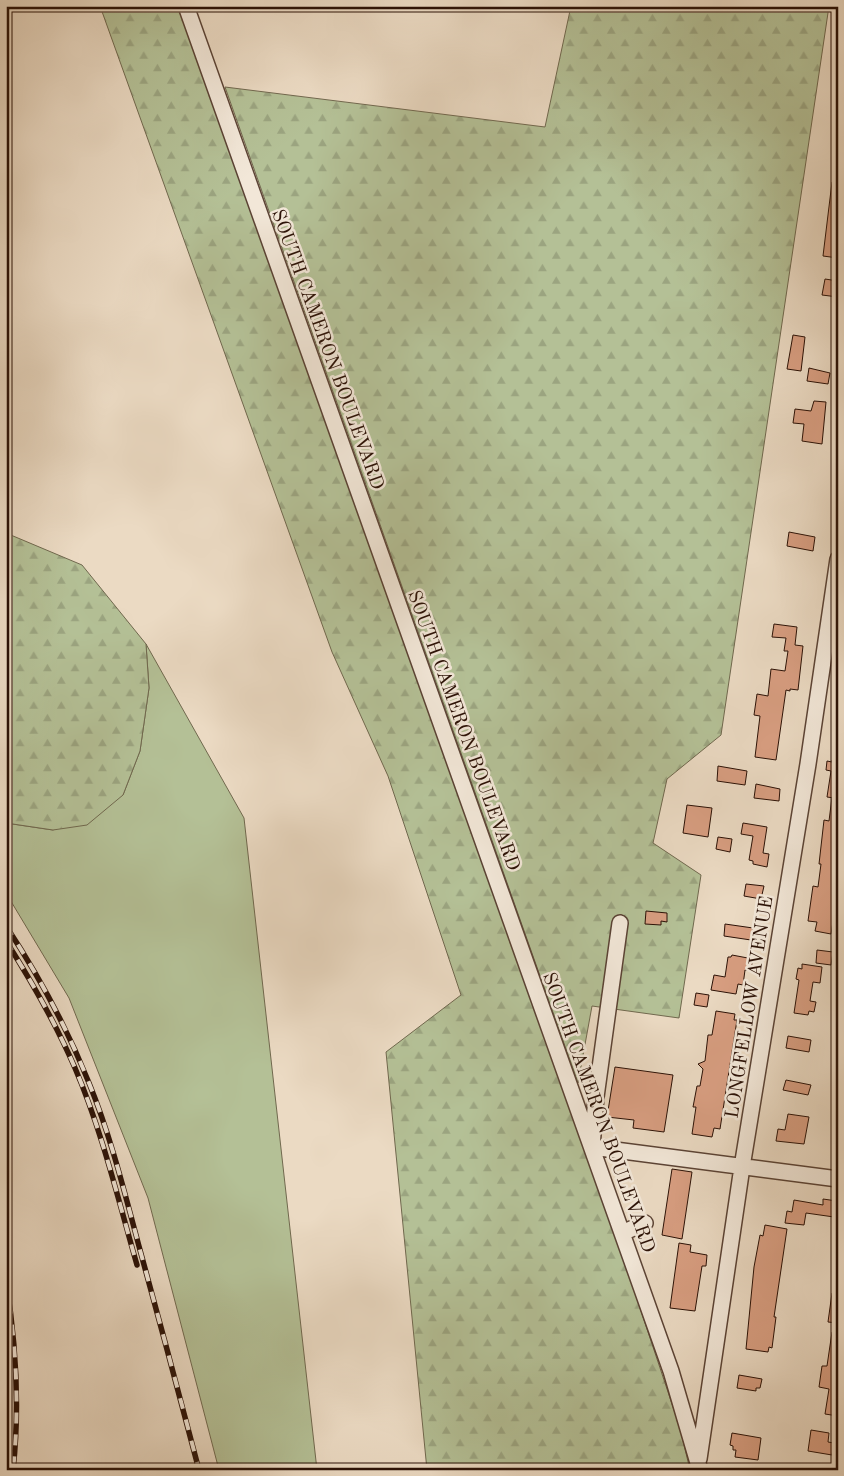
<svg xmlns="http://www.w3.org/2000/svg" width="844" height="1476" font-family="'Old Standard TT',serif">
  <defs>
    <pattern id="forest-firs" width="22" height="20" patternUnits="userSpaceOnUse" patternTransform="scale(1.25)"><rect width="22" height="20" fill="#b4c096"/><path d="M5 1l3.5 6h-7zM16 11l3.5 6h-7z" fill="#9ba480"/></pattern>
  </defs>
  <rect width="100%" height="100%" fill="#ebdac3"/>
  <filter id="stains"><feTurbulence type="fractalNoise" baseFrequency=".004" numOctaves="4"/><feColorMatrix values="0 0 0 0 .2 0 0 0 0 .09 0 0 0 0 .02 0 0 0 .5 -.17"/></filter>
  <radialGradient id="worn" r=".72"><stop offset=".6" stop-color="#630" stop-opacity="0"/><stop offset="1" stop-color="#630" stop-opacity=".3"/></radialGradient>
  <path fill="#b4c096" stroke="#70684e" d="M146,644L244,818L317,1470H219L148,1198L69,998L6,893V823L53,830L123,795L140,751L149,688Z"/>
  <path fill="url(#forest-firs)" stroke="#70684e" d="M100,6H178L630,1278L680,1428L690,1470H427L386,1052L461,995L388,776L332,652Z
    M571,6H829L721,735L667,779L653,843L701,875L679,1018L592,1006L578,1083L225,87L545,127Z
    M6,533L82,565L146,644L149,688L140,751L123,795L87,825L53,830L6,823Z"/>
  <path fill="#d89e81" stroke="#2b1106" d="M832,182H838V258L823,256Z
    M825,279L838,281V297L822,295Z
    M793,335L805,337L801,371L787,369Z
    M809,368L830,373L828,384L807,381Z
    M814,401L826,402L822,444L802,441L804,424L793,423L795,409L811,411Z
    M789,532L815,537L813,551L787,546Z
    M774,624L797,627L795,645L803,646L798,690L790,689V691L786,690L776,760L755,757L760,716L754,715L757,694L768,696L771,669L785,671L788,651H784L786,638L772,637Z
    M832,760H838V902H836L831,934L815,931L817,922L808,921L813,886L818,887L821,864H819L824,820L829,821L832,797L834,798L827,797L831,771L826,770L827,761L832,762Z
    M718,766L747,771L745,785L717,781Z
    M756,784L780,789L779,801L754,798Z
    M687,805L712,808L708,837L683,833Z
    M743,823L767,827L763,853L769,854L767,867L753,864V861L749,860L753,836L741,834Z
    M718,837L732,839L730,852L716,849Z
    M746,884L764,886L761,899L744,896Z
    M646,911L667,913V922L661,921V925L645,924Z
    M725,924L753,928L751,940L724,936Z
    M817,950L833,952L831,965L816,963Z
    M732,955L753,959L751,970H745L743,985L738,984L736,994L711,990L714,975L725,977L728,957H731Z
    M802,964L822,967L820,983L813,982L810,1001L816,1002L814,1012L809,1011L808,1015L794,1013L799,980L796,979L798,968L802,969Z
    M696,993L709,995L707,1007L694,1005Z
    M716,1011L735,1014L734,1020H737L720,1129L714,1128L712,1137L692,1134L696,1107H693L697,1086H700L703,1069L698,1064L705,1061L708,1035H712Z
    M788,1036L811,1040L809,1052L786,1048Z
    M615,1067L673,1075L664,1132L633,1128L634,1120L607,1117Z
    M786,1080L811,1085L808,1095L783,1090Z
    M788,1114L809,1117L804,1144L776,1141L778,1129L785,1130Z
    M672,1169L692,1172L682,1239L662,1235Z
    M823,1199L837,1201L834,1217L806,1213L804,1225L785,1223L787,1211L792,1212L794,1200L823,1205Z
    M765,1225L787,1229L774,1317H776L772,1348L769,1347L768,1352L746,1349L754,1267L760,1235L763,1236Z
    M679,1243L691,1245L690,1252L707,1255L706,1266H702L695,1311L670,1308Z
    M832,1293H838V1323L828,1322Z
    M832,1332L838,1333V1416L825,1414L829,1389L819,1387L822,1366H827Z
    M739,1375L762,1379L760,1388H756V1391L737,1388Z
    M811,1430L829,1433L828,1442L834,1443L832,1455L808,1451Z
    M732,1433L761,1438L758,1460L735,1457L736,1450H733V1446L730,1445Z"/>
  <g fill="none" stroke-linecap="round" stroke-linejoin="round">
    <g stroke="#5b4335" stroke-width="18">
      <path id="minor" d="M186,6L671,1371L700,1470
        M620,923L596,1097L592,1147L838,1179
        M622,1233L645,1223
        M699,1459L742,1167L808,764L838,559"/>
    </g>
    <use href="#minor" stroke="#f2e7d8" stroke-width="15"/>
    <g stroke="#2b1106" stroke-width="5.5">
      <path id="rail" d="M6,926C39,976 67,1028 89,1083C111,1137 125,1194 140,1250C160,1323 180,1397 199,1470
        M6,941C32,982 56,1024 75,1068C102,1131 118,1199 137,1265
        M6,1281C16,1343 20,1407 13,1470"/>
    </g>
    <use href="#rail" stroke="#f2e7d8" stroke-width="4" stroke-dasharray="11" stroke-linecap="butt"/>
  </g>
  <g text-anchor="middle" stroke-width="5" stroke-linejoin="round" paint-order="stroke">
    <g font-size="19" fill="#2b1106" stroke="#f2e7d8">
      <text transform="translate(329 349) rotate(70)" y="7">SOUTH CAMERON BOULEVARD</text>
      <text transform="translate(465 730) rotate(70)" y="7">SOUTH CAMERON BOULEVARD</text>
      <text transform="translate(748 1007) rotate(-81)" y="7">LONGFELLOW AVENUE</text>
      <text transform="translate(600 1112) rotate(70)" y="7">SOUTH CAMERON BOULEVARD</text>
    </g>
  </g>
  <rect width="844" height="1476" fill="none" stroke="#ebdac3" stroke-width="25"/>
  <rect x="8" y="8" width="829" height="1461" fill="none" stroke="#2b1106" stroke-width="2.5"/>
  <rect x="12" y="12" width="819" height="1451" fill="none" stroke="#2b1106"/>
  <rect width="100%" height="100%" filter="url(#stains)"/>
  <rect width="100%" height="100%" fill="url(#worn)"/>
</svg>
